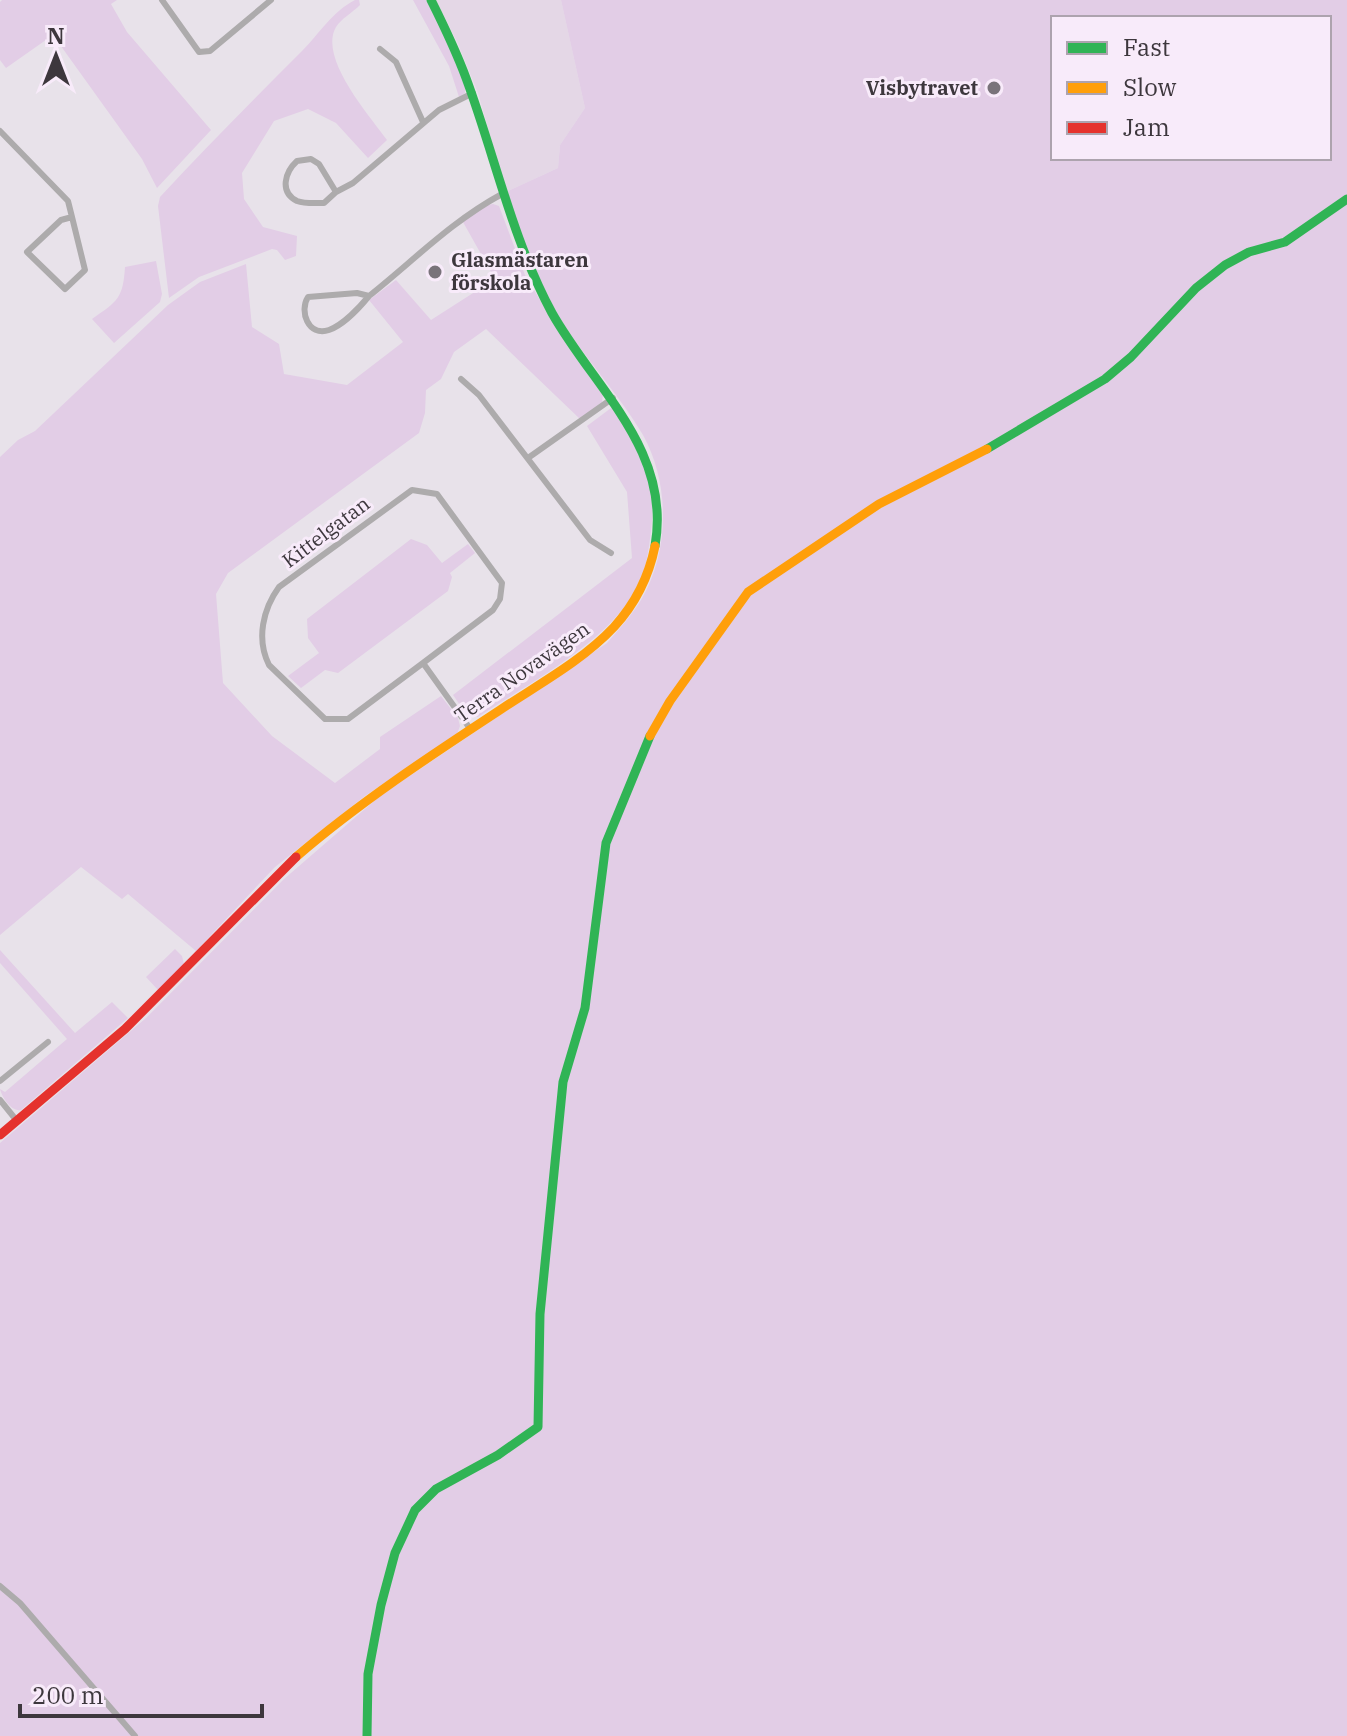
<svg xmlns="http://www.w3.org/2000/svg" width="1347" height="1736" font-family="'IBM Plex Serif',serif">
  <rect width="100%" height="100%" fill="#e8e2ea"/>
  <path fill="#e4d7e6" d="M436,0H561L585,108L560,145L558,168L506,192L478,93L458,44Z"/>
  <path fill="#e2cde6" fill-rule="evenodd" d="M2,0H117L111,4L127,32L211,130L157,188L142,159L53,35L6,68L0,60V2Z
    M355,0H359L360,5C353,12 341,19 336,27C318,58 370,116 387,140L368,158L336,123L308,109L274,121L242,173L244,199L263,227L297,236L296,256L285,260L277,250L272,249L199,277L169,298L158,206L160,197C206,147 254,99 302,51C319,34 333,11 355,0Z
    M413,0H426L439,22L465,86V93L459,97L449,66Z
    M561,0H1347V1736H0V1143L146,1018L284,879L380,796L607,643C619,629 632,615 641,600C670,551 670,484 643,435C621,398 592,366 568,331C540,287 523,240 506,192L558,168L560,145L585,108ZM1053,18H1329V158H1053Z
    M493,204L499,206L525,275L569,348L603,394L602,402L580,419L486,329L454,352L441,379L426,390L425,413L419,433L228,573L216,594L223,683L272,736L335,783L380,749V737L441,696L458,718L460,726L457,734L365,796L275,867L196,951L128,894L122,899L81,867L0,935V457L18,440L35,431L168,305L200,282L246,264L252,327L279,344L284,374L347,385L403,342L369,300L396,280L431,320L495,279L463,222L487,205Z
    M156,261L162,294L160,302L114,343L92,319C118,301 123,298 125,267Z
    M611,408L617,410C645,453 657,479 651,531C649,547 647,564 641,579C618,637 528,684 478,717L467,715L453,695L632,558L627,492L587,426Z
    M411,539L427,545L442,563L468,544L475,553L450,573L452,577L448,591L338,673L325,670L301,688L288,676L319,653L308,638L307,619Z
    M175,949L182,956L184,964L158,990L146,977Z
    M0,950L75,1033L112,1002L128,1018L21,1110C11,1112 2,1097 0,1089L5,1092L67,1039L0,963Z"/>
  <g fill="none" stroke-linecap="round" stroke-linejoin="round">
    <path stroke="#adabac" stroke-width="6" d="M162,0L199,52L210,51L271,0
      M380,49L396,62L423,122
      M0,131L68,201L72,217L61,220L27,252L65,289L85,270L72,217
      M336,192L319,164L311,159L297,161C285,172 279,192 297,201C305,204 315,203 324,203L336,192L353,183L439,110L473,93
      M369,296C360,307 343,325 329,330C308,337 299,311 308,297L357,293L369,296C413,261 452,221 502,194
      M461,379L479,395L590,540L611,553
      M528,458L613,398
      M423,663L348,719H325L269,665C256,639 263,609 279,587L412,490L437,494L502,583L500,599L493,610L423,663L471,730
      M0,1081L48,1042
      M0,1100L17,1121
      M0,1586L20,1603L135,1736"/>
    <path stroke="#30b455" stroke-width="9" d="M431,0C444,26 456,51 466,78C495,156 512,239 552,313C594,388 672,450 655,546
      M987,449L1105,379L1131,357L1196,288L1225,265L1249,252L1285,242L1347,199
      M367,1736L368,1674L381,1605L395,1553L415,1510L436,1489L498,1455L538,1427L540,1314L563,1082L585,1008L606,843L650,736"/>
    <path stroke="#ff9f0a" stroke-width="9" d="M650,736L670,701L748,592L879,504L987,449
      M296,857C360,802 430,756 500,710C539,684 582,661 614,627C635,604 649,576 655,546"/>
    <path stroke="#e5322d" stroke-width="9" d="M0,1135L125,1029L296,857"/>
  </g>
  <g fill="#79737a" stroke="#f8ebfa" stroke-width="3">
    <circle cx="994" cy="88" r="8"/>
    <circle cx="435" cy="272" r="8"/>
  </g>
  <g text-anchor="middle" stroke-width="6" stroke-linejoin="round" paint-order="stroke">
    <g font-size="20" font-weight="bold" fill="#3d373d" stroke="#f8ebfa" text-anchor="end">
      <text x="978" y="95">Visbytravet</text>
      <text x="451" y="267" text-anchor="start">Glasmästaren<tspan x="451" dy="23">förskola</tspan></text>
    </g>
    <g font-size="20" fill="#3d373d" stroke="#f8ebfa">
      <text transform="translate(326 532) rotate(-37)" y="7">Kittelgatan</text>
      <text transform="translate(522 672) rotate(-35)" y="7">Terra Novavägen</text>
    </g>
  </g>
  <rect x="1051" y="16" width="280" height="144" fill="#f8ebfa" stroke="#ada3ae" stroke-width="2"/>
  <rect x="1067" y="42" width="40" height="12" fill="#30b455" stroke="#ada3ae" stroke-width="2"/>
  <text x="1123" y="56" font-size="24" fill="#3d373d">Fast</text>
  <rect x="1067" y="82" width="40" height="12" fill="#ff9f0a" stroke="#ada3ae" stroke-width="2"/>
  <text x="1123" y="96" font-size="24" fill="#3d373d">Slow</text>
  <rect x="1067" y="122" width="40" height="12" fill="#e5322d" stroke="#ada3ae" stroke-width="2"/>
  <text x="1123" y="136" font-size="24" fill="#3d373d">Jam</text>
  <g transform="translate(56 56)" stroke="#f8ebfa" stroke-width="6" paint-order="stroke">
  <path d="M0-6L14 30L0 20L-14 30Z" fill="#3d373d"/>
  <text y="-12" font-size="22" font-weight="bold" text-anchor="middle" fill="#3d373d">N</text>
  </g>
  <path d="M20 1704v12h242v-12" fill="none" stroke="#3d373d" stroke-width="4"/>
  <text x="32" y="1704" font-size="24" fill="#3d373d" stroke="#f8ebfa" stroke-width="6" paint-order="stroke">200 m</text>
</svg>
